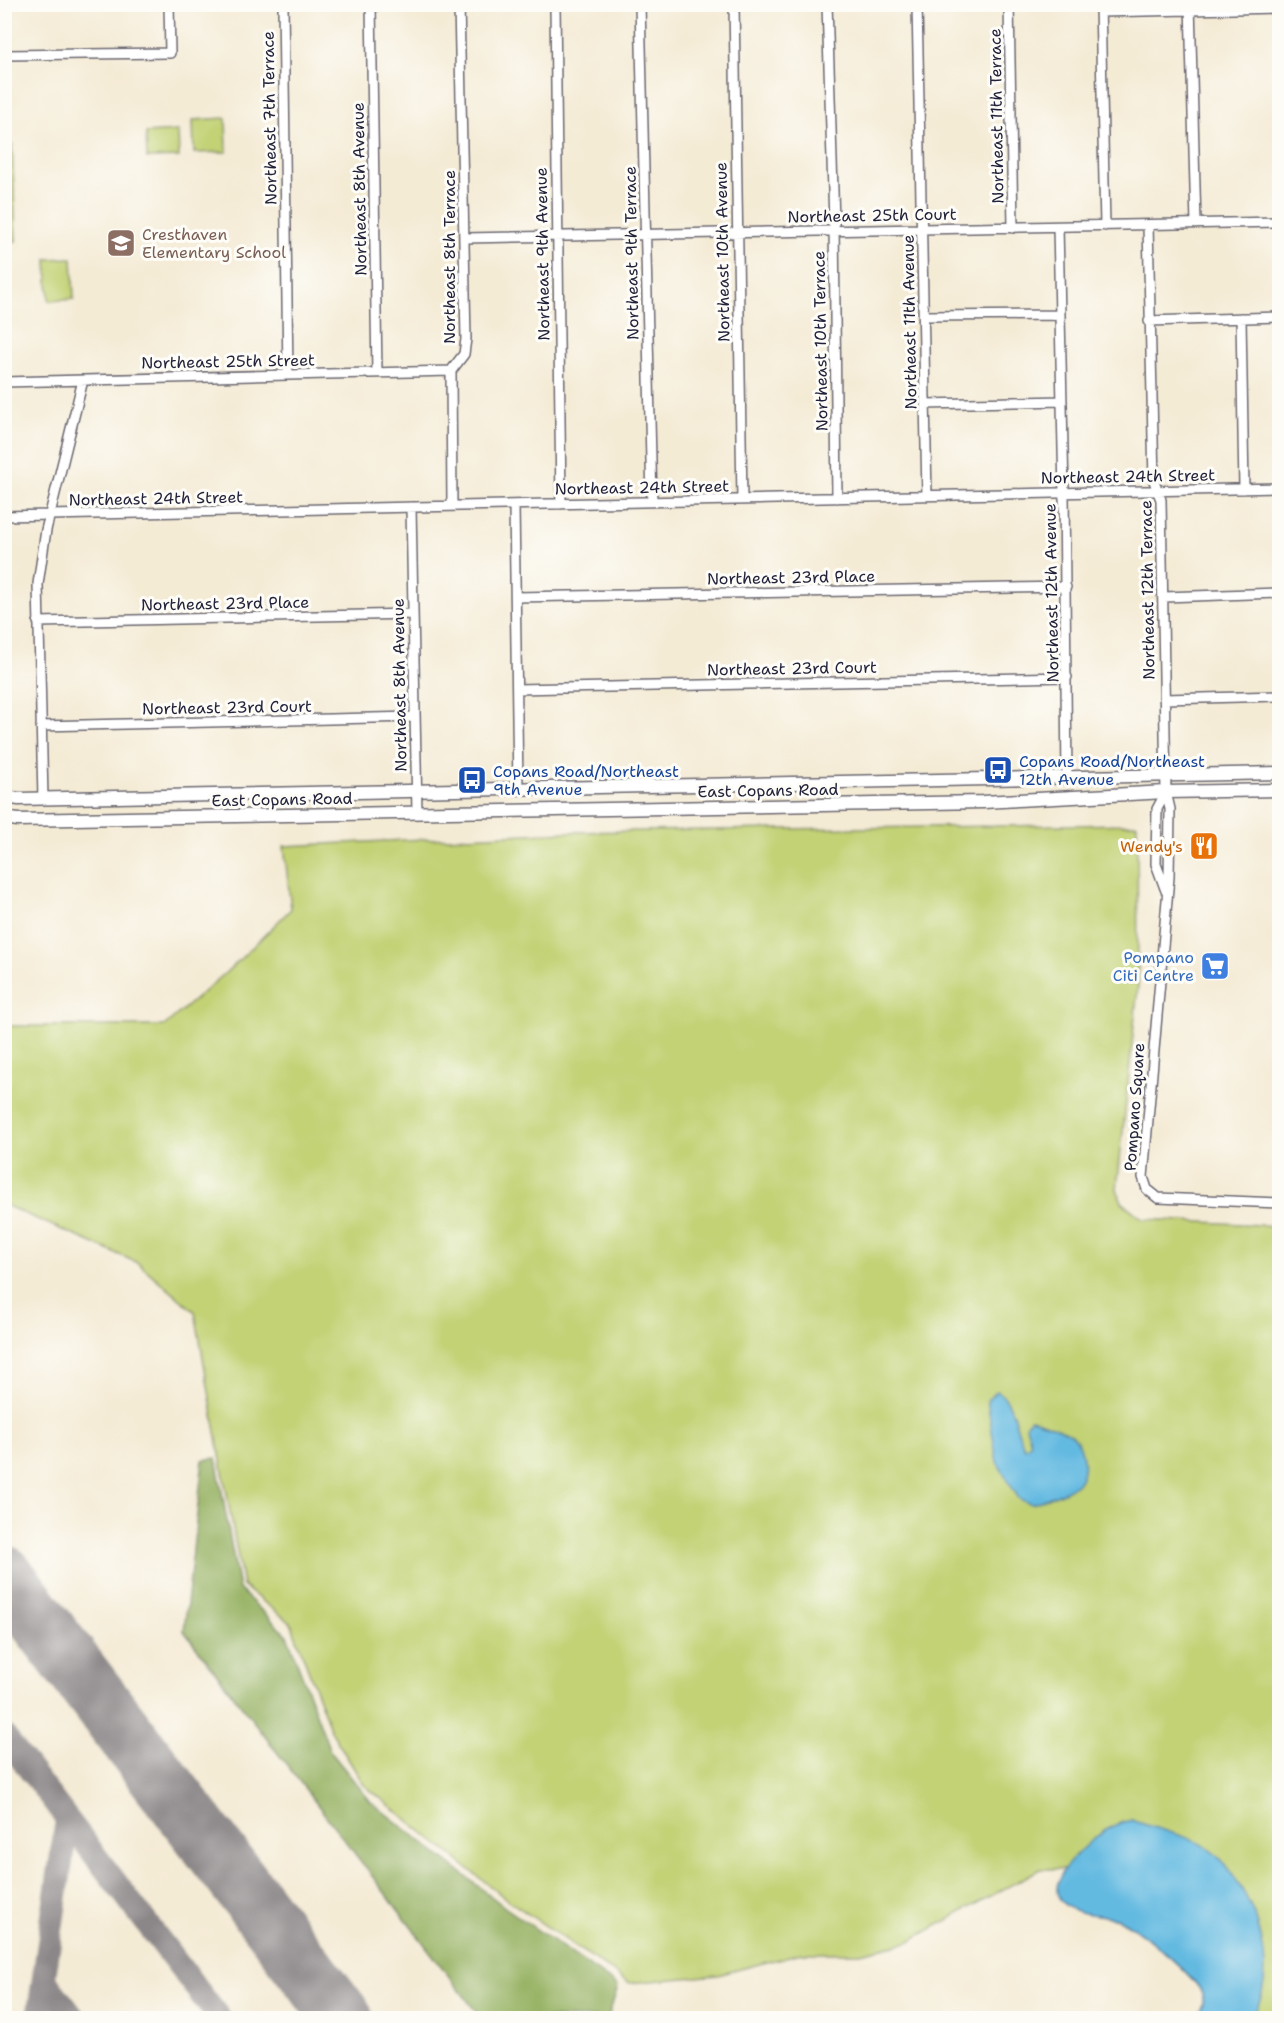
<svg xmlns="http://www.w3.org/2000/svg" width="1284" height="2023" font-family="'Shantell Sans',sans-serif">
  <rect width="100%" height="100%" fill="#fdfcf7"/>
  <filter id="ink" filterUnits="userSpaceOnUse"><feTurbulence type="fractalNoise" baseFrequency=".0167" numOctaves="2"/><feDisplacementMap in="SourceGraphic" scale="12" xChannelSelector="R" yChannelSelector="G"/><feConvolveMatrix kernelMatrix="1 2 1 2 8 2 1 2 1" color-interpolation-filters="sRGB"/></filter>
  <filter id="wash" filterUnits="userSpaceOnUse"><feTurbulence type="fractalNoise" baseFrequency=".008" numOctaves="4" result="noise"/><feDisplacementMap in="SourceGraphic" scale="24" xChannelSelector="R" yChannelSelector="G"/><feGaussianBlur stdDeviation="1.35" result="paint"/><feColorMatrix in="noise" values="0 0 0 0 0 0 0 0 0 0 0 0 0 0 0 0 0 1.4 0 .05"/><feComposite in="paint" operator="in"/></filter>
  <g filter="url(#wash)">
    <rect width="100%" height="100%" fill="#f4ebd5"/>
    <path fill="#c2d275" stroke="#727a58" stroke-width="1.5" d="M226,118L227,152L194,153L193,120Z
      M178,131L179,157L147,158L146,133Z
      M5,145H12L16,241L5,242Z
      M72,258L74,299L49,301L47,259Z
      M1137,824L1138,986L1117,1189L1122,1202L1143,1219L1279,1226V2018H1196C1201,2011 1206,2002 1202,1993C1194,1976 1138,1927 1120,1920C1103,1913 1076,1916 1063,1903C1054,1893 1061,1879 1065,1869H1040L908,1942L860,1953H801L718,1975L629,1983L505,1898L364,1785L331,1731L291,1623L243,1586L195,1312L138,1263L5,1205V1026H164L230,969L291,909L284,846L569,832Z"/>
    <path fill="#99b466" stroke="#5e6b50" stroke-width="1.5" d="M216,1458L239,1589L287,1635L330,1751L371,1802L506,1908L618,1986L608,2018H481L184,1631L203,1460Z"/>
    <path fill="#64bae1" stroke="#436e8e" stroke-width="1.5" d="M997,1391C1016,1402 1014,1431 1025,1448L1031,1443L1026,1426L1030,1419C1036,1419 1068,1431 1073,1436C1083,1446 1088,1470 1078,1482C1068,1493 1046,1498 1032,1504L1019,1499L997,1462L987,1400Z
      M1132,1820C1157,1830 1187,1834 1209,1849C1221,1857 1228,1869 1236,1880C1262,1919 1277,1975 1252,2018H1196C1201,2011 1206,2002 1202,1993C1195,1976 1138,1928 1121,1920C1104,1913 1079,1917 1064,1904C1038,1881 1093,1837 1111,1827C1117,1823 1125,1822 1132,1820Z"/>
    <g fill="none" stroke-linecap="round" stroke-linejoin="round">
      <path stroke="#8b8688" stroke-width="24" d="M4,1736L219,2018
        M46,1982L74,2018
        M38,2018L67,1820
        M329,2018L338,2012"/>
      <path stroke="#8b8688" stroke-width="60" d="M4,1575L343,2018"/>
    </g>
  </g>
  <g filter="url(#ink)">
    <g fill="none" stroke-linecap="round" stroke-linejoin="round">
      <g stroke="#6c6871" stroke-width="12">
        <path id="minor" d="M283,4L288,375
          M371,4L377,373
          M555,4L561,504
          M640,4L652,502
          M734,4L742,500
          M827,4L834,222L837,498
          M917,4L927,496
          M1009,4L1013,228
          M1100,4L1105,226
          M1190,4L1196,224
          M1100,12L1280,8
          M4,55L170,53L169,4
          M1148,225L1154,481L1161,500L1166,792L1170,809L1169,877L1143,1177L1147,1189L1158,1198L1280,1203
          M1058,227L1064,493L1067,779
          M466,238L1280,222
          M924,316L1060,315
          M1241,318L1244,489
          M1149,321L1280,317
          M4,382L451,371
          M925,404L1062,401
          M514,505L518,788
          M452,506L451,371L464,354L466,339L459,4
          M411,507L417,813
          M4,516L1280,488
          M516,597L1066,587
          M1164,597L1280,593
          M38,622L413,614
          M517,689L1067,677
          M1164,699L1280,696
          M41,726L414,717
          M43,799L38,584L46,530L83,380
          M1166,891L1156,864L1157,809L1166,792"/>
      </g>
      <g stroke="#6c6871" stroke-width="15">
        <path id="major" d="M4,797L19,799L1280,773
          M4,818L18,820L983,802L1166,792L1280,790"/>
      </g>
      <use href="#minor" stroke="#fff" stroke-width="9"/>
      <use href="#major" stroke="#fff" stroke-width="12"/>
    </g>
  </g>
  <defs>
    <g id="school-square" transform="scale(1.5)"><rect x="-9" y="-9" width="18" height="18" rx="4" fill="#8d6e63" stroke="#fdfcf7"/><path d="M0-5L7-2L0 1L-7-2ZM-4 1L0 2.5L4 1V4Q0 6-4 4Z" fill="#fff"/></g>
    <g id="bus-square" transform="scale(1.5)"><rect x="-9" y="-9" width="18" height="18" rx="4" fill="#1a4fb4" stroke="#fdfcf7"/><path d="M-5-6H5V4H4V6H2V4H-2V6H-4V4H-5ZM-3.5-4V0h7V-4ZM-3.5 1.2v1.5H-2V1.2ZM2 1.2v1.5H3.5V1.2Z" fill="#fff"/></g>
    <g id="restaurant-square" transform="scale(1.5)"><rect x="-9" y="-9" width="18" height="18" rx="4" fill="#e8710a" stroke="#fdfcf7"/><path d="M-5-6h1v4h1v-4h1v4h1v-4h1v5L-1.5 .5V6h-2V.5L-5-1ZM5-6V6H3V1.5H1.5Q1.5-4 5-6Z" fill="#fff"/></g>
    <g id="supermarket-square" transform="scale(1.5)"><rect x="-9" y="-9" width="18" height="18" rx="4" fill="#3f7fe0" stroke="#fdfcf7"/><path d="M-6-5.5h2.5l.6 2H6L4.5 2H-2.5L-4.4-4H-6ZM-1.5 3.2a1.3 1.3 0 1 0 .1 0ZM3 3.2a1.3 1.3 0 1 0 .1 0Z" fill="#fff"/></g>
  </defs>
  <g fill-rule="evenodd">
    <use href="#school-square" x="121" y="243"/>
    <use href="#bus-square" x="998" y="770"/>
    <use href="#bus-square" x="472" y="780"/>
    <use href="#restaurant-square" x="1204" y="846"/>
    <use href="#supermarket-square" x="1215" y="966"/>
  </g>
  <g text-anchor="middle" stroke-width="6" stroke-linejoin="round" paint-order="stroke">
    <g font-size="16" fill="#22223b" stroke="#fdfcf7">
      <text transform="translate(996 116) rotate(-91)" y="6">Northeast 11th Terrace</text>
      <text transform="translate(269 118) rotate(-91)" y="6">Northeast 7th Terrace</text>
      <text transform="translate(359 189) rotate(-91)" y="6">Northeast 8th Avenue</text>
      <text transform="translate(872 215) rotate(-1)" y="6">Northeast 25th Court</text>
      <text transform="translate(722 252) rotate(-91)" y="6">Northeast 10th Avenue</text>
      <text transform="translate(631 253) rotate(-91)" y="6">Northeast 9th Terrace</text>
      <text transform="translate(542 254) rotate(-91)" y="6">Northeast 9th Avenue</text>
      <text transform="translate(449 257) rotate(-90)" y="6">Northeast 8th Terrace</text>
      <text transform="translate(909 322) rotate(-91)" y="6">Northeast 11th Avenue</text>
      <text transform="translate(820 341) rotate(-91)" y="6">Northeast 10th Terrace</text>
      <text transform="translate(228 361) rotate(-1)" y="6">Northeast 25th Street</text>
      <text transform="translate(1128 476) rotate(-1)" y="6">Northeast 24th Street</text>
      <text transform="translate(642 487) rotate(-1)" y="6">Northeast 24th Street</text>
      <text transform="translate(156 498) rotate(-1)" y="6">Northeast 24th Street</text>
      <text transform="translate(791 577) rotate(-1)" y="6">Northeast 23rd Place</text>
      <text transform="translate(1147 590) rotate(-91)" y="6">Northeast 12th Terrace</text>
      <text transform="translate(1051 593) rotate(-91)" y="6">Northeast 12th Avenue</text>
      <text transform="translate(225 603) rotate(-1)" y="6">Northeast 23rd Place</text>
      <text transform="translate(792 668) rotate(-1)" y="6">Northeast 23rd Court</text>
      <text transform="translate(399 685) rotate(-91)" y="6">Northeast 8th Avenue</text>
      <text transform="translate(227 707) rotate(-1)" y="6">Northeast 23rd Court</text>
      <text transform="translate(768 790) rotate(-1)" y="6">East Copans Road</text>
      <text transform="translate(282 799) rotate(-1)" y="6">East Copans Road</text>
      <text transform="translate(1134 1107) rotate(-86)" y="6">Pompano Square</text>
    </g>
    <g font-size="16" fill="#785e54" stroke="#fdfcf7" text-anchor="start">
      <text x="142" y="240">Cresthaven<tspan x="142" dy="18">Elementary School</tspan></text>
    </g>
    <g font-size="16" fill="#164399" stroke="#fdfcf7" text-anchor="start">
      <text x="1019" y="767">Copans Road/Northeast<tspan x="1019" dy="18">12th Avenue</tspan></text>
      <text x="493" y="777">Copans Road/Northeast<tspan x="493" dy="18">9th Avenue</tspan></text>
    </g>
    <g font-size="16" fill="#c56008" stroke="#fdfcf7" text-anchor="end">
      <text x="1183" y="852">Wendy's</text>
    </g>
    <g font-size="16" fill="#366cbe" stroke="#fdfcf7" text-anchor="end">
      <text x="1194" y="963">Pompano<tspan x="1194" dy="18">Citi Centre</tspan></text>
    </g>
  </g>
  <rect width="1284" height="2023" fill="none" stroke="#fdfcf7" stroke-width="24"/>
</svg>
